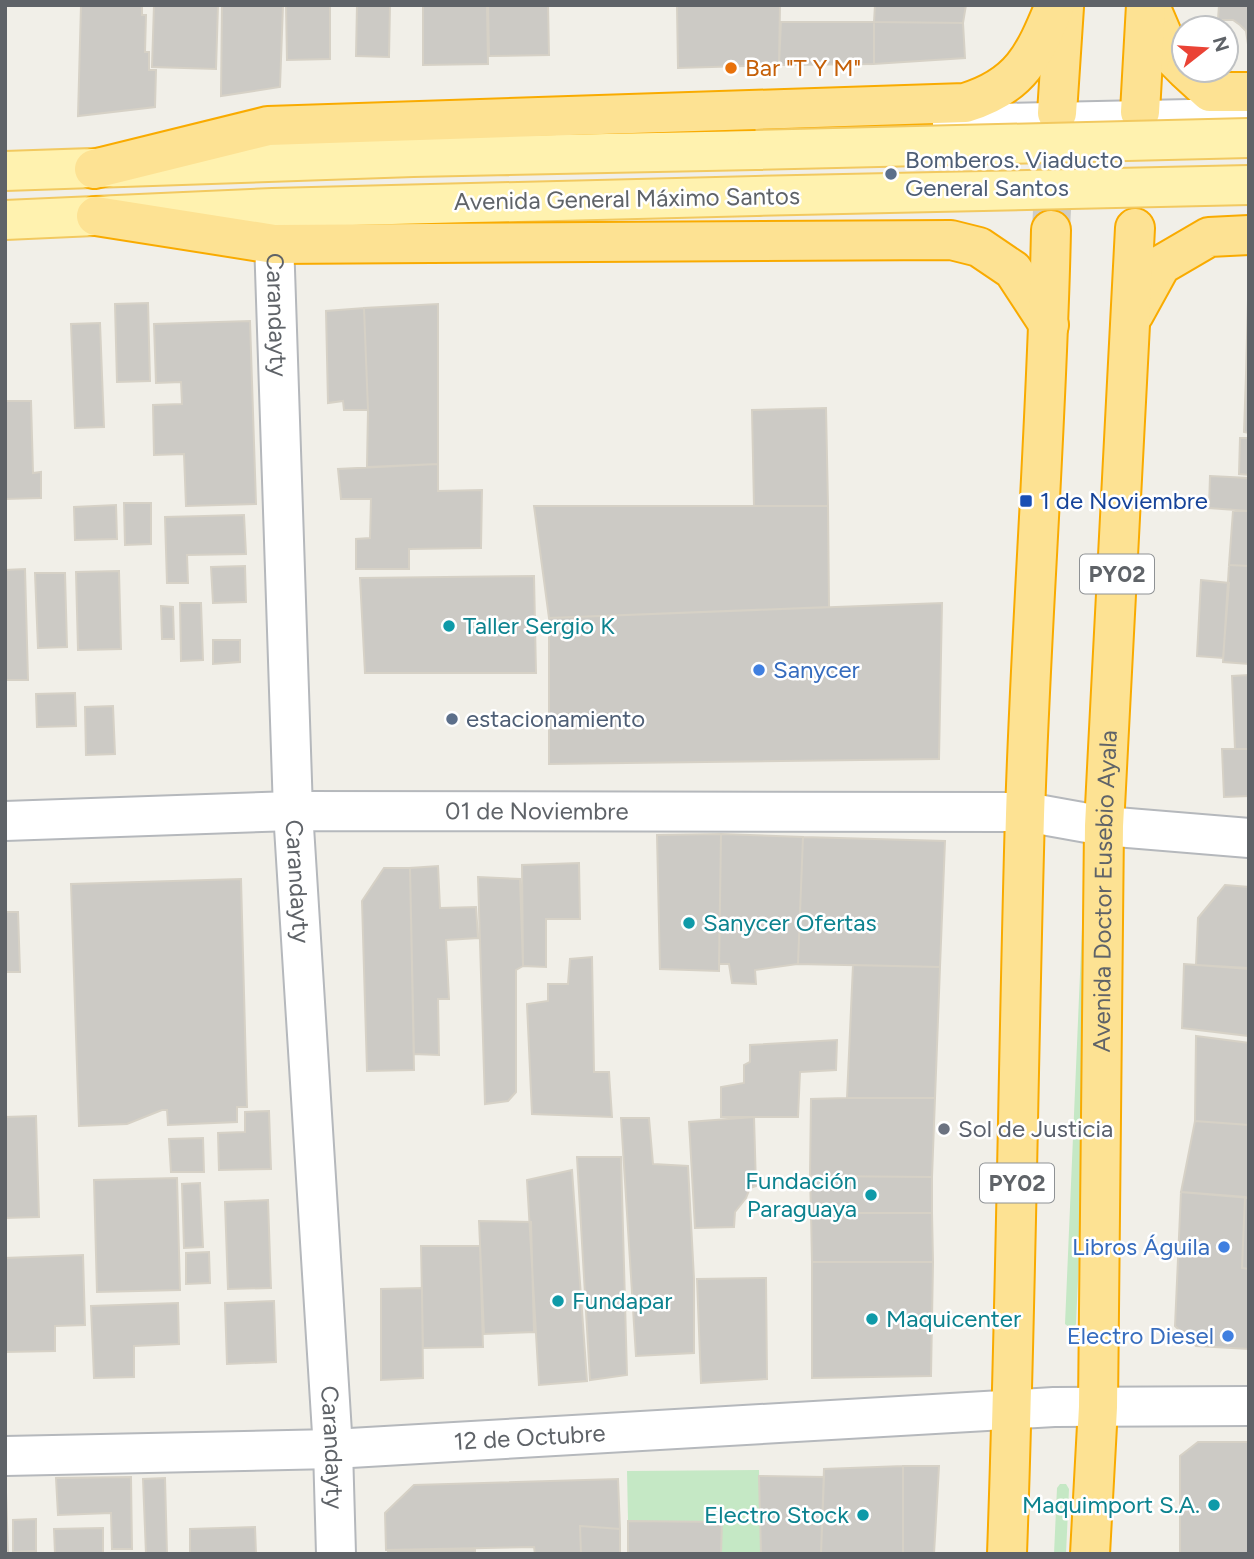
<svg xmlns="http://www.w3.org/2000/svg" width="1254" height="1559" font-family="Figtree,sans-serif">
  <rect width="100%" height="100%" fill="#f1efe8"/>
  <path fill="#c5e8c5" d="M1084,881L1096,882L1076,1324L1075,1326L1069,1327L1065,1324Z
    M759,1470L761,1554H721L722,1523L628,1521L627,1471Z
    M1060,1484H1066L1069,1489L1066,1554H1054L1057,1488Z"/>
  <path fill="#cccac5" stroke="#d6d1c6" stroke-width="2" d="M81,5H142V15H146L145,52H149V70H156L155,107L78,116Z
    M154,5H218L216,69L152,67Z
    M222,5H283L280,87L221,96Z
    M286,5H330V59L287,60Z
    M357,5H390L389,57L356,56Z
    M423,5H487L488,64L423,65Z
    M488,5H548L549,55L489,56Z
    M677,5H780L779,65L678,68Z
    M875,5H966L963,23L874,22Z
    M1219,5H1249V51L1246,31L1240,25L1233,20H1218Z
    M781,22H874V64L779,65Z
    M874,22L963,23L965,58L874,64Z
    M1248,300H1249V375H1246Z
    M148,303L150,381L117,382L115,304Z
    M438,304V464L367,467L368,410L364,308Z
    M364,308L368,410H344L343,401L328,403L326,311Z
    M250,321L256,504L186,506L184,454L154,455L153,405L182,404L181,382L156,383L154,324Z
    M100,323L104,427L75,428L71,324Z
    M1246,375H1249V433L1244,432Z
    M5,401H31L33,473L41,472V498L5,499Z
    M826,408L828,506H754L752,410Z
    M1240,438H1249V475L1239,474Z
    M438,464V491L482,490L481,548L409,549V569H356V539L370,538L371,499H341L338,469Z
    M1210,476L1249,478V511L1209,508Z
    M124,503H151V544L125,545Z
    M116,505L117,539L75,540L74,507Z
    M534,506H828L829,607L549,618Z
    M1233,511H1249V566L1229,565Z
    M244,515L246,554L187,555L188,583H167L165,517Z
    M1229,565L1249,566V664L1223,662Z
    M245,566L246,602L213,603L211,567Z
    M25,569L28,680H5V570Z
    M119,571L121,649L78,650L76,572Z
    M35,573H65L67,647L38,648Z
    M534,576L536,673H365L360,578Z
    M1201,580L1229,583L1223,658L1197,656Z
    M180,603H201L203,660L181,661Z
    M942,603L939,759L549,764V618Z
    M161,606L173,607L174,639H162Z
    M213,640H240V662L213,664Z
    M1249,675V749H1235L1232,676Z
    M75,693L76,726L37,727L36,694Z
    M113,706L115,754L86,755L85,707Z
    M1222,749H1249V796L1224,797Z
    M721,834L803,837L798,964L755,970L756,984L732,983L729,964H719Z
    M721,834L719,971L660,969L657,835Z
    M803,837L945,841L940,967L798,964Z
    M579,863L580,919H546V967L523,966L522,865Z
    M438,866L440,908L476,907L478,938L446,940L449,999H438L439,1055L414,1054L410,868Z
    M384,868H410L414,1070L367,1071L362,901Z
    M478,877L520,879L523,966L516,970V1092L508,1101L485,1104Z
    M241,879L247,1107H237V1122L168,1125L167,1110H162L127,1124L79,1126L71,884Z
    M1225,885L1249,887V968L1196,965L1198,918Z
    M5,912H18L20,972H5Z
    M592,957L594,1072H609L612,1117L532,1114L527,1004L548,1001V984H568L570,959Z
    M1184,964L1249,969V1036L1182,1028Z
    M853,965L940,967L935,1098H847Z
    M1196,1036L1249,1043V1125L1195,1121Z
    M837,1040L836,1070L800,1072L798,1117H721V1087L744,1083V1065L750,1062V1045Z
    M847,1098H935L932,1177L810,1176L811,1099Z
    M269,1111L271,1169L219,1170L218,1133L245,1132V1112Z
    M36,1116L39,1217L5,1218V1117Z
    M754,1117L756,1186L750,1188L746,1198L735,1212L734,1227L695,1228L689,1122Z
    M621,1118H649L653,1164L688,1166L694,1279V1353L636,1356Z
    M1195,1121L1249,1125V1198L1181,1192Z
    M203,1138L204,1172H171L169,1139Z
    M577,1157H621L627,1375L590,1380Z
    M572,1170L587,1381L539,1385L527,1180Z
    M810,1176L932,1177V1213H811Z
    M177,1178L180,1290L97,1292L94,1180Z
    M200,1183L203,1247L184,1248L182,1184Z
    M1181,1192L1245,1197L1242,1268L1249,1269V1349L1196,1346L1175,1326Z
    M1245,1197L1249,1198V1269L1242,1268Z
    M268,1200L271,1288L228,1289L225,1202Z
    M811,1213H932L933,1262H812Z
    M479,1221L531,1222L534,1332L484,1334Z
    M421,1246H480L483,1347L423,1348Z
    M209,1252L210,1283L186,1284V1253Z
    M83,1255L85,1325L55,1326V1351L5,1352V1258Z
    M812,1262H933L931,1376L812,1378Z
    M766,1278L767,1379L701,1383L697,1279Z
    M422,1288L423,1378L381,1380V1289Z
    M274,1301L276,1362L227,1364L225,1303Z
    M178,1303L179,1344L134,1346V1377L94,1378L91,1306Z
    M1198,1442H1249V1554H1180V1456Z
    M903,1466V1554H821L824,1469Z
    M903,1466H939L934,1554L903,1553Z
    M759,1476L824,1477L821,1554H761Z
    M131,1477L132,1549H112L111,1513L58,1515L56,1478Z
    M165,1478L167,1554H146L143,1479Z
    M618,1479L620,1529L580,1526L581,1554H535L534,1547L386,1550L385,1513L414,1485Z
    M5,1492H6L8,1554H5Z
    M36,1519V1551L13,1552V1520Z
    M628,1521L722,1522L721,1554H628Z
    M580,1526L620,1529V1554H581Z
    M255,1527L256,1554H190V1529Z
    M103,1528V1554H55L54,1529Z
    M475,1550V1554L387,1552Z"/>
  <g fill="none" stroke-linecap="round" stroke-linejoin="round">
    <path stroke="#ccccc8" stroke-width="38" stroke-dasharray="38 19" stroke-linecap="butt" d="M1051,230L1057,113"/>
    <g stroke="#b5b8bc" stroke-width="42">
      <g id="minor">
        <path d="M952,124L1237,118"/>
        <path id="s1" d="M273,210L293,811L333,1449L336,1554"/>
        <path id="s2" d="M5,821L293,811L1026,812L1104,826L1249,838"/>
        <path id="s3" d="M5,1456L333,1449L1054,1407L1249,1406"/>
      </g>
    </g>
    <g stroke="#f2c960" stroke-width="42">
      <path id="major" d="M5,171L413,157L756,150
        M5,220L273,208L756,196"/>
    </g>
    <g stroke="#f9ab00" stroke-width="42">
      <g id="highway">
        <path d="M1150,6L1171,55L1184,68"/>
        <path d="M1186,70L1210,92H1249"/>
        <path d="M1140,112L1146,5"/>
        <path d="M1057,113L1064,7"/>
        <path d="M94,169L268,126L965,103C1021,86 1034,56 1055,5"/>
        <path d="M96,216L274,244L951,240L979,247L1013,270L1049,325"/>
        <path d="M1134,314L1161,265L1209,237L1249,235"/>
        <path d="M1007,1554C1016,1308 1018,1061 1025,815C1031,620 1047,425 1051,230"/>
        <path id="s4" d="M1090,1554L1098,1407L1104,826L1135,228"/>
      </g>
    </g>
    <use href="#minor" stroke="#fff" stroke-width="38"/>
    <use href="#major" stroke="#fff2af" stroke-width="38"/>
    <use href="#highway" stroke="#fde293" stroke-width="38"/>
    <g stroke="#f2c960" stroke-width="42" stroke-linecap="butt">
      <path id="major-bridge" d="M756,150L1249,138
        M756,196L1249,185"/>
    </g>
    <use href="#major-bridge" stroke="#fff2af" stroke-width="38"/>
  </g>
  <circle fill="#e8710a" stroke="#fff" stroke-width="2.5" cx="731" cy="68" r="7"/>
  <g fill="#5c6f8a" stroke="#fff" stroke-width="2.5">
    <circle cx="891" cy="174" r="7"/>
    <circle cx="452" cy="719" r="7"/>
  </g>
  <rect fill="#1a4fb4" stroke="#fff" stroke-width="2.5" x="1019" y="494" width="14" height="14" rx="3.5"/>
  <g fill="#0f9aa8" stroke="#fff" stroke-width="2.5">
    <circle cx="449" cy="626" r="7"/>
    <circle cx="689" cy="923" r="7"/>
    <circle cx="871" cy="1195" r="7"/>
    <circle cx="558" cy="1301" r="7"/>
    <circle cx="872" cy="1319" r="7"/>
    <circle cx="1214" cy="1505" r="7"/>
    <circle cx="863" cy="1515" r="7"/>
  </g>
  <g fill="#3f7fe0" stroke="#fff" stroke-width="2.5">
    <circle cx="759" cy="670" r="7"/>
    <circle cx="1224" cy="1247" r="7"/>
    <circle cx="1228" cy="1336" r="7"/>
  </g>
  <circle fill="#6b7280" stroke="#fff" stroke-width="2.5" cx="944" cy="1129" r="7"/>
  <g text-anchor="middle" stroke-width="5" stroke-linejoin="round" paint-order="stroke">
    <g fill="#fff" stroke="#8f9295" stroke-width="2">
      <rect x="1080" y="554.5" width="74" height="39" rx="5"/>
      <rect x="980" y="1163.5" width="74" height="39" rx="5"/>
    </g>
    <g font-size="23" font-weight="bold" fill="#5f6368">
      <text x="1117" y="582">PY02</text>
      <text x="1017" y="1191">PY02</text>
    </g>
    <g font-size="24" fill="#c56008" stroke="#fff" text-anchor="start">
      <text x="745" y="76">Bar "T Y M"</text>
    </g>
    <g font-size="24" fill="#4e5e75" stroke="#fff" text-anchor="start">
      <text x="905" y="168">Bomberos. Viaducto<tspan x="905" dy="28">General Santos</tspan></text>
      <text x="466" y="727">estacionamiento</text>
    </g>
    <g font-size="24" fill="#5f6368" stroke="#fff">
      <text transform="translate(627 199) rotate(-1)" y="8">Avenida General Máximo Santos</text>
      <text dy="8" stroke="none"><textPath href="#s1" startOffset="105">Carandayty</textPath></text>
      <text dy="8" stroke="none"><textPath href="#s2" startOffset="532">01 de Noviembre</textPath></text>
      <text dy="8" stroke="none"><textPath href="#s1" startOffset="672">Carandayty</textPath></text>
      <text dy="8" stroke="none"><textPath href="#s4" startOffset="663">Avenida Doctor Eusebio Ayala</textPath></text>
      <text dy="8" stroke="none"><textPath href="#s3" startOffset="525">12 de Octubre</textPath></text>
      <text dy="8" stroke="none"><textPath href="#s1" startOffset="1239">Carandayty</textPath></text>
    </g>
    <g font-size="24" fill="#164399" stroke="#fff" text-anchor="start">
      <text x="1040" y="509">1 de Noviembre</text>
    </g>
    <g font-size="24" fill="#0d838f" stroke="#fff" text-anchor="start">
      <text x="463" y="634">Taller Sergio K</text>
      <text x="703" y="931">Sanycer Ofertas</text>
      <text x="857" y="1189" text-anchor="end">Fundación<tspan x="857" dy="28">Paraguaya</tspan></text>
      <text x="572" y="1309">Fundapar</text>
      <text x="886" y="1327">Maquicenter</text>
      <text x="1200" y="1513" text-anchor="end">Maquimport S.A.</text>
      <text x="849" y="1523" text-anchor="end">Electro Stock</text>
    </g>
    <g font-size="24" fill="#366cbe" stroke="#fff" text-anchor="end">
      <text x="773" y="678" text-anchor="start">Sanycer</text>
      <text x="1210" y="1255">Libros Águila</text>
      <text x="1214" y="1344">Electro Diesel</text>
    </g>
    <g font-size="24" fill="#5b616d" stroke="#fff" text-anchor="start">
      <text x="958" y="1137">Sol de Justicia</text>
    </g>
  </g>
  <rect width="1254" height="1559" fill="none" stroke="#5f6368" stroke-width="14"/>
  <g transform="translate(1205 49) rotate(73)"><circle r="33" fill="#ffffff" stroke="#bfc1c3" stroke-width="2"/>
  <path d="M0-5L12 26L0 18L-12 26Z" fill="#ea4335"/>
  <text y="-10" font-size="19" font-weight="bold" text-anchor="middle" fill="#5f6368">N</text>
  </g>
</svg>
